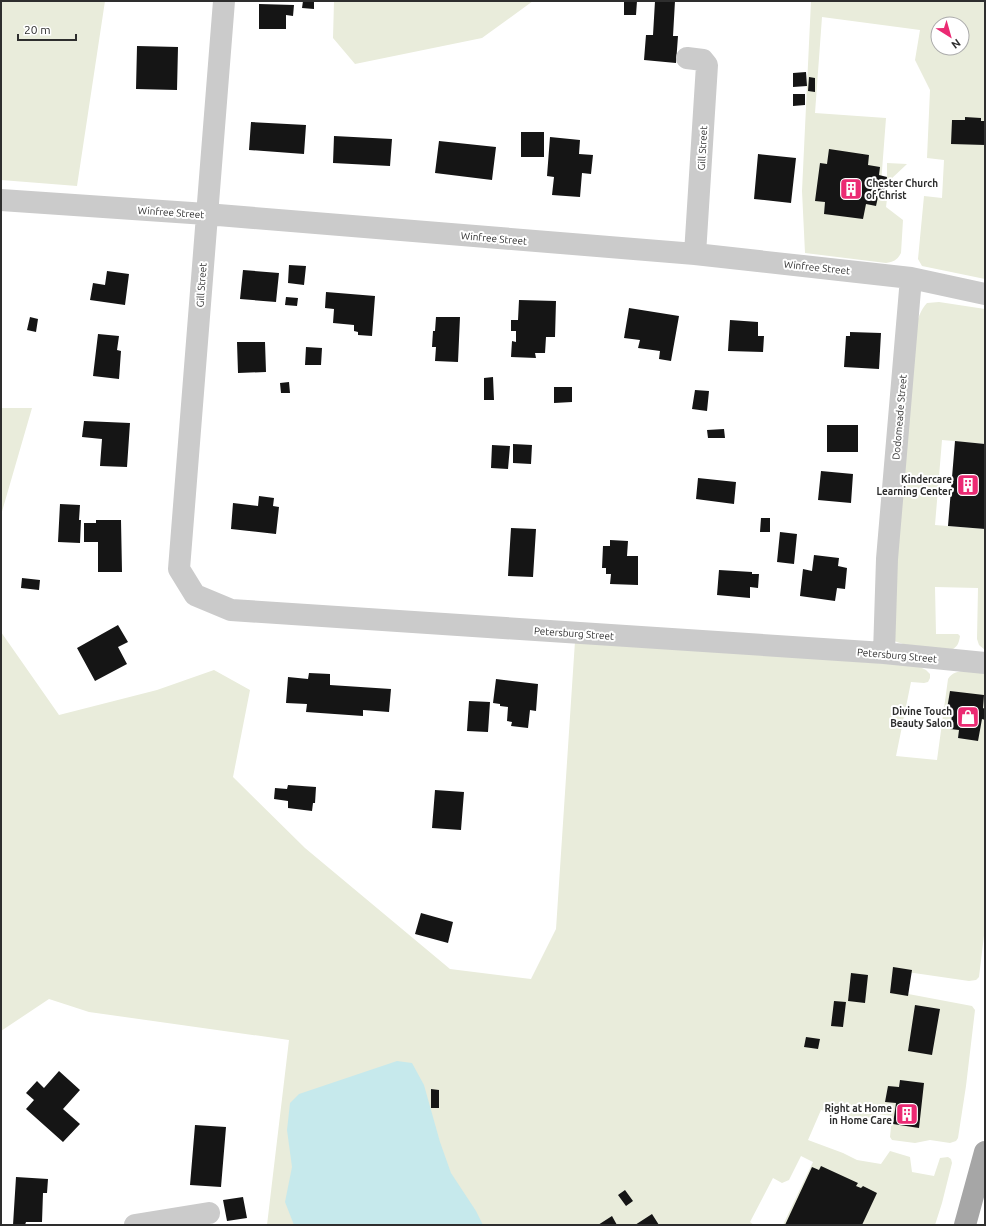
<svg xmlns="http://www.w3.org/2000/svg" width="986" height="1226" font-family="Ubuntu,sans-serif">
  <rect width="100%" height="100%" fill="#fff"/>
  <path fill="#e9ecdb" fill-rule="evenodd" d="M1,1H105L77,186L1,180Z
    M334,1H533L482,38L355,64L333,38Z
    M811,1H985V279L922,266L918,259L924,196L942,198L944,160L927,158L930,90L915,60L920,30L822,17L815,113L886,118L880,197L887,199L886,207L903,220L901,253C897,260 894,262 886,263L805,253L802,191ZM938,24H962V48H938Z
    M887,163L907,164L889,181H887Z
    M939,302L985,309V444L942,440L935,525L985,529V650L979,645L977,639L978,588L935,587L936,634H958L960,636C959,642 958,646 953,649L921,648L912,647L891,640L910,360C913,343 915,315 927,303Z
    M1,408H32L1,515Z
    M1,632L59,715L157,690L214,670L250,690L233,777L305,848L450,969L531,979L556,929L575,641L918,666L926,670L930,674V678L928,682L924,683L911,682L896,756L937,760L948,679C955,667 973,672 985,672V927L979,977L976,980L969,981L907,972L903,993L972,1006L975,1010L966,1086L958,1138L956,1141L950,1143L930,1140L915,1143L892,1140L890,1137L892,1116L877,1114L875,1124L821,1110L808,1140L843,1153L857,1160L881,1164L890,1151L910,1157L912,1172L934,1176L940,1158L948,1157L951,1159L952,1163L942,1203L935,1225H783L813,1162L801,1156L789,1180L782,1183L773,1178L750,1222L754,1225H267L289,1040L89,1012L49,999L1,1031Z"/>
  <path fill="#c6e9ec" d="M397,1061L412,1063L424,1085L440,1142L451,1173L476,1211L483,1225H294L285,1202L292,1167L287,1130L290,1103L299,1094Z"/>
  <path fill="#151515" d="M303,1H314V9L302,8Z
    M624,1H637L636,15H624Z
    M655,1H675L673,36H678L676,63L644,60L646,35H653Z
    M259,4L294,5L293,16L286,15V29H259Z
    M137,46L178,47L177,90L136,89Z
    M806,72L807,86L793,87V73Z
    M809,77L815,78V92L808,91Z
    M793,94H805V105L793,106Z
    M965,117L981,118V121H985V145L951,144L952,120H965Z
    M251,122L306,125L304,154L249,150Z
    M521,132H544V157H521Z
    M334,136L392,139L390,166L333,163Z
    M550,137L580,140L579,154L593,155L591,174L582,173L580,197L552,195L554,177L547,176Z
    M439,141L496,147L492,180L435,173Z
    M829,149L869,155L868,165L880,167L879,175L887,177L884,198L878,197L876,206L866,204L863,219L824,214L825,202L815,201L820,163L827,164Z
    M758,154L796,158L791,203L754,199Z
    M289,265L306,266L304,285L288,283Z
    M243,270L279,273L276,302L240,299Z
    M107,271L129,274L125,305L90,300L93,283L105,285Z
    M326,292L375,296L372,336L358,335V332L354,331V325L333,323L334,309L325,308Z
    M286,297L298,298L297,306L285,305Z
    M519,300L556,301L555,337H546L545,353H535L536,358L511,357L512,341L516,342V331H511V320H518Z
    M629,308L679,316L671,361L659,359L660,351L638,348L640,340L624,338Z
    M30,317L38,319L36,332L27,330Z
    M436,317H460L458,362L435,361L436,347H432L433,331H435Z
    M730,320L758,322V336H764L763,352L728,351Z
    M850,332L881,333L879,369L844,367L846,336H850Z
    M98,334L119,336L117,350L121,351L119,379L93,376Z
    M237,342H265L266,372L238,373Z
    M306,347L322,348L321,365H305Z
    M493,377L494,400H484V378Z
    M289,382L290,393H281L280,383Z
    M554,387H572V402L554,403Z
    M695,390L709,391L707,411L692,409Z
    M84,421L130,423L127,467L100,466L102,439L82,437Z
    M827,425H858V452H827Z
    M724,429L725,438H708L707,430Z
    M955,441L985,444V529L948,526Z
    M513,444L532,445L531,464L513,463Z
    M492,445L510,446L508,469L491,468Z
    M821,471L853,474L851,503L818,500Z
    M698,478L736,482L734,504L696,499Z
    M259,496L274,498L273,506L279,507L276,534L231,529L233,503L258,506Z
    M60,504L80,505L79,520H81L80,543L58,542Z
    M761,518H770V532H760Z
    M96,520H121L122,572H98V542H84V523H96Z
    M511,528L536,529L533,577L508,576Z
    M780,532L797,534L794,564L777,562Z
    M610,540L628,541L627,556H638V585L610,584L611,574H606V568H602L603,546H610Z
    M814,555L839,558L838,566L847,568L845,589L837,588L835,601L800,596L803,569L812,571Z
    M719,570L752,572V574H759L758,588L750,587V598L717,595Z
    M22,578L40,580L39,590L21,588Z
    M118,625L128,642L118,647L127,664L95,681L77,648Z
    M309,673L330,674V685L391,689L389,712L363,710V716L306,712L307,704L286,703L288,677L308,679Z
    M496,679L538,684L536,711L530,710L528,728L511,726L512,722L507,721L508,707L500,706V704L493,703Z
    M950,691L984,695L983,708L985,709V720L982,719L978,741L958,738L959,730L950,729L952,715H946Z
    M469,701L490,702L488,732L467,731Z
    M288,785L316,787L315,803H313L312,811L288,808V801L274,799L275,788L287,789Z
    M435,790L464,792L461,830L432,828Z
    M421,913L453,922L448,943L415,934Z
    M893,967L912,970L908,996L890,993Z
    M851,973L868,975L865,1003L848,1001Z
    M834,1001L846,1002L843,1027L831,1026Z
    M915,1005L940,1009L932,1055L908,1051Z
    M806,1037L820,1039L818,1049L804,1047Z
    M59,1071L80,1090L63,1109L80,1124L63,1142L26,1109L34,1100L26,1093L37,1081L44,1088Z
    M900,1080L924,1083L919,1128L893,1124L896,1103L885,1102L888,1086L899,1087Z
    M431,1089L439,1090V1108H431Z
    M195,1125L226,1127L221,1187L190,1185Z
    M821,1166L858,1183L856,1186L861,1188L863,1186L877,1193L862,1225H785L812,1167L819,1170Z
    M16,1177L48,1179L47,1193H43L42,1222H26L25,1225H13Z
    M625,1190L633,1201L626,1206L618,1195Z
    M243,1197L247,1218L227,1221L223,1200Z
    M652,1214L659,1225H635Z
    M612,1216L617,1225H598Z"/>
  <g fill="none" stroke-linecap="round" stroke-linejoin="round">
    <path stroke="#cbcbcb" stroke-width="22" d="M224,1L179,569L195,595L231,610L884,653L985,663
      M687,58L703,60L707,65L695,254
      M1,200L206,214L695,254L911,278L985,294
      M884,653L887,559L911,278
      M135,1225L209,1213"/>
    <path stroke="#a6a6a6" stroke-width="22" d="M965,1225L985,1152"/>
  </g>
  <defs>
    <g id="building-square" transform="scale(1.15)"><rect x="-9" y="-9" width="18" height="18" rx="4" fill="#eb2a73" stroke="#fff"/><path d="M-4-6H4V6H1V3H-1V6H-4ZM-2.5-4.3h1.7v1.8h-1.7ZM.8-4.3h1.7v1.8H.8ZM-2.5-1h1.7V.8h-1.7ZM.8-1h1.7V.8H.8Z" fill="#fff"/></g>
    <g id="shop-square" transform="scale(1.15)"><rect x="-9" y="-9" width="18" height="18" rx="4" fill="#eb2a73" stroke="#fff"/><path d="M-5-2.5h2.3a2.7 3.5 0 0 1 5.4 0H5L5.5 6h-11ZM-1.5-2.5h3a1.5 2.3 0 0 0-3 0Z" fill="#fff"/></g>
  </defs>
  <g fill-rule="evenodd">
    <use href="#building-square" x="851" y="189"/>
    <use href="#building-square" x="968" y="485"/>
    <use href="#shop-square" x="968" y="717"/>
    <use href="#building-square" x="907" y="1114"/>
  </g>
  <g text-anchor="middle" stroke-width="4" stroke-linejoin="round" paint-order="stroke">
    <g font-size="10" fill="#2e2e2e" stroke="#fff">
      <text transform="translate(702 148) rotate(-87)" y="4">Gill Street</text>
      <text transform="translate(171 212) rotate(4)" y="4">Winfree Street</text>
      <text transform="translate(494 238) rotate(5)" y="4">Winfree Street</text>
      <text transform="translate(817 267) rotate(6)" y="4">Winfree Street</text>
      <text transform="translate(201 285) rotate(-86)" y="4">Gill Street</text>
      <text transform="translate(899 417) rotate(-85)" y="4">Dodomeade Street</text>
      <text transform="translate(574 633) rotate(4)" y="4">Petersburg Street</text>
      <text transform="translate(897 655) rotate(5)" y="4">Petersburg Street</text>
    </g>
    <g font-size="10" font-weight="bold" fill="#2e2e2e" stroke="#fff" text-anchor="end">
      <text x="866" y="187" text-anchor="start">Chester Church<tspan x="866" dy="12">of Christ</tspan></text>
      <text x="952" y="483">Kindercare<tspan x="952" dy="12">Learning Center</tspan></text>
      <text x="952" y="715">Divine Touch<tspan x="952" dy="12">Beauty Salon</tspan></text>
      <text x="892" y="1112">Right at Home<tspan x="892" dy="12">in Home Care</tspan></text>
    </g>
  </g>
  <rect width="986" height="1226" fill="none" stroke="#2e2e2e" stroke-width="4"/>
  <g transform="translate(950 36) rotate(143)"><circle r="19" fill="#ffffff" stroke="#ababab"/>
  <path d="M0-3L7 15L0 10L-7 15Z" fill="#eb2a73"/>
  <text y="-6" font-size="11" font-weight="bold" text-anchor="middle" fill="#2e2e2e">N</text>
  </g>
  <path d="M18 34v6h58v-6" fill="none" stroke="#2e2e2e" stroke-width="2"/>
  <text x="24" y="34" font-size="12" fill="#2e2e2e" stroke="#ffffff" stroke-width="3" paint-order="stroke">20 m</text>
</svg>
